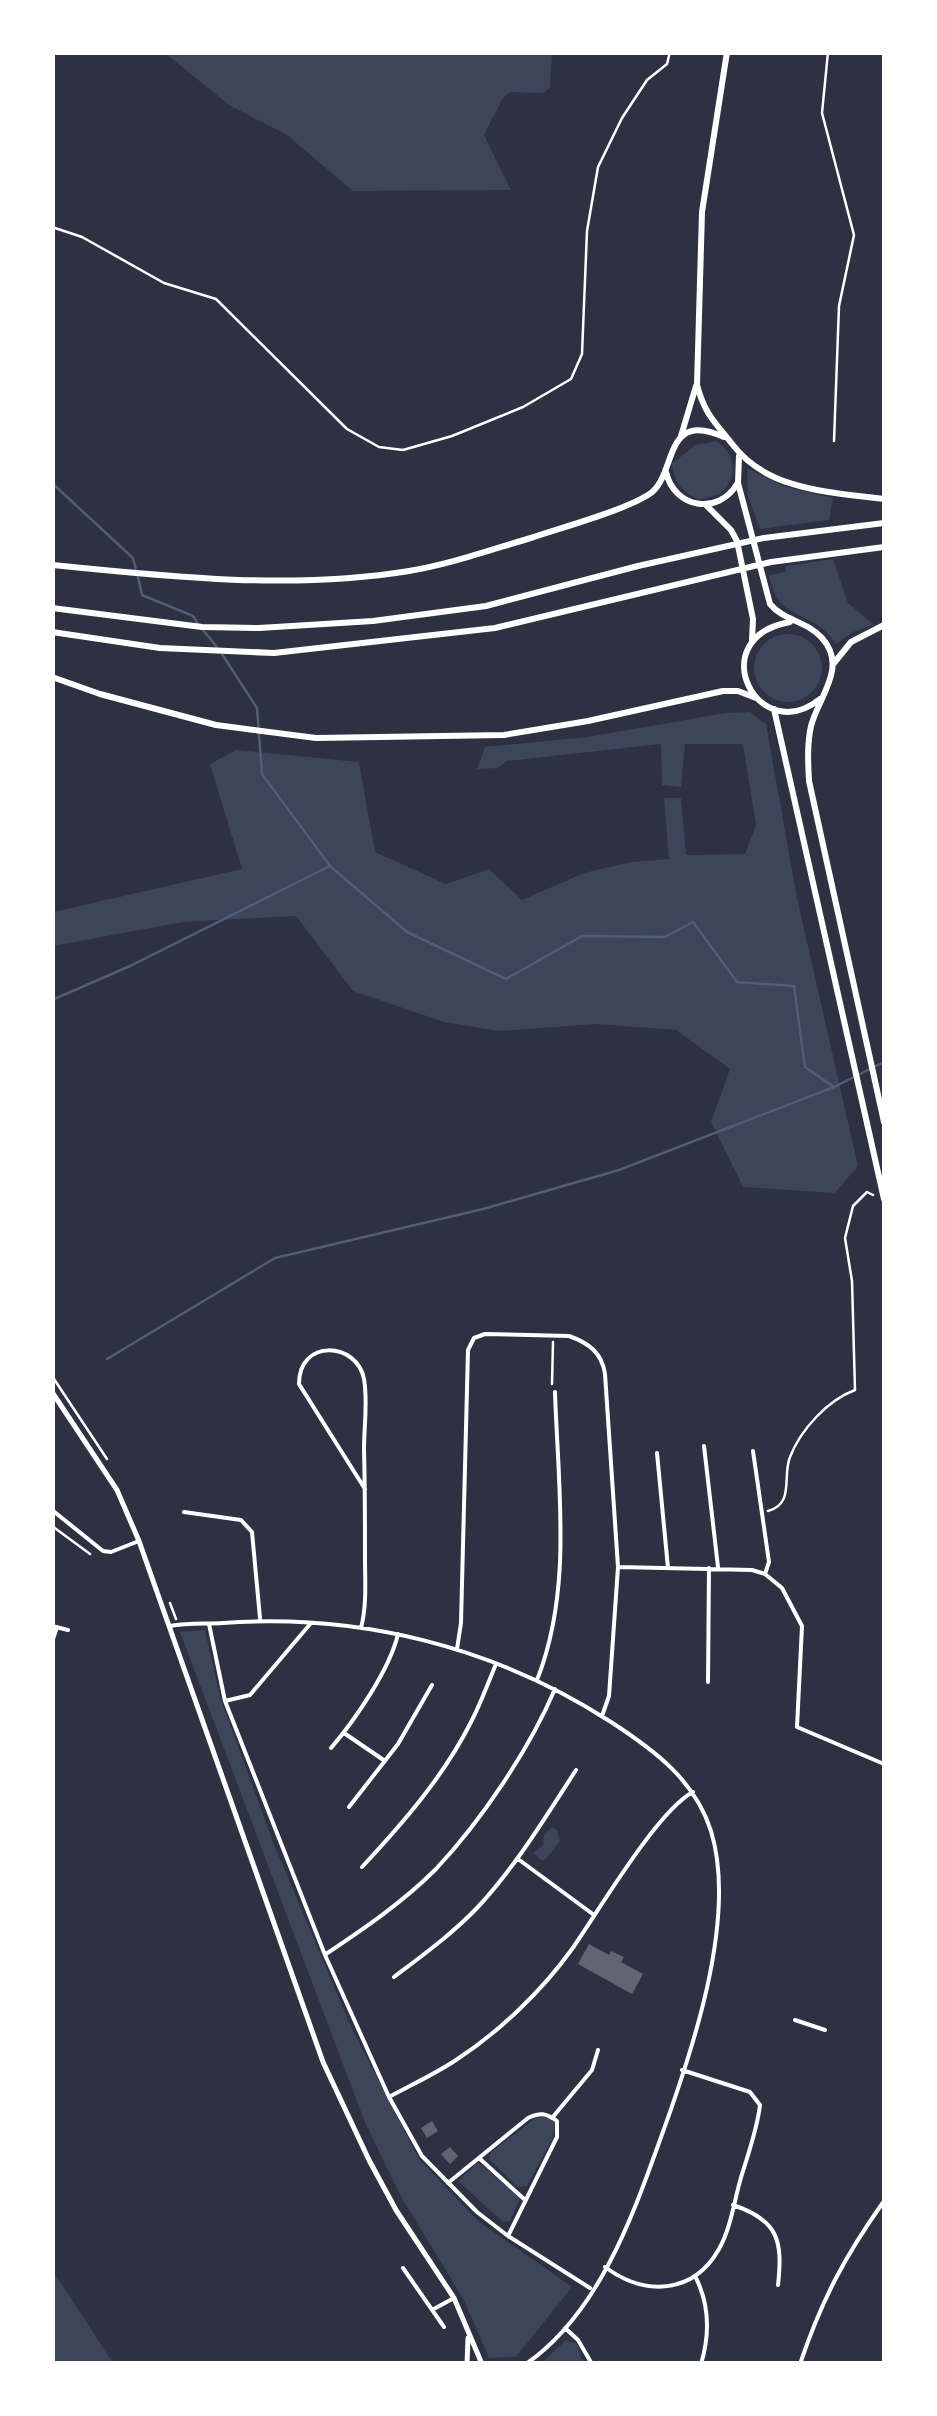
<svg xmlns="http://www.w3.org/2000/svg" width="937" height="2416" font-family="Commissioner,sans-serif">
  <rect width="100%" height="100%" fill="#2d3142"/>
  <path fill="#3c4559" d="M165,53L552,52V53L550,87L544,93L510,92L503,98L484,135L511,190L353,191L287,135L229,105Z
    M717,441C737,457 738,476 720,494L699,500C681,491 675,483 672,464L695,445Z
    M747,468L783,486L833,498L829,520L760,529L748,495Z
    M833,559L848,603L874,625L853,632L836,644C811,606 779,625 769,575L786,572V566Z
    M754 668a34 34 0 1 1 68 0a34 34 0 1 1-68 0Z
    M750,712L766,724L797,898L858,1166L835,1193L743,1187L711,1122L730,1069L676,1030L595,1024L500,1031L444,1022L353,991L296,916L183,922L53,946V912L242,869L210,764L236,750L359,762L375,852L446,884L489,869L522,900L584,873L631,862L669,859L664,798H681L686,855L745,854L756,825L743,744H685L681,787L662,785L661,744L507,761L498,768L477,769L485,747L588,737L725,713Z
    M205,1630L220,1697L273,1842L352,2029L419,2159L478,2221L572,2287L516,2357L489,2358L464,2300L400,2195L364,2120L180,1632Z
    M552,1827L557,1830L560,1841L545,1860H541L534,1853L543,1845L544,1835Z
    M538,2116H547L555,2122L553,2138L527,2186L517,2187L489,2159L491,2152Z
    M478,2162L520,2198L510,2221L503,2222L458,2181Z
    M52,2271H53L113,2363H53Z
    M566,2340L576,2343L584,2363H541Z"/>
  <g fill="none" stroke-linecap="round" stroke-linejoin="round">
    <path stroke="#4f5d75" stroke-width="2.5" d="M52,483L133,558L136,570
      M138,577L142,595L193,616L198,624
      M203,630L217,647
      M222,654L257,708L262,774L330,866L407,932L506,979L582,936L665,937L693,922L737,982L794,986L805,1067L834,1087
      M52,1000L130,966L330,866
      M107,1359L275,1258L483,1209L619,1170L834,1087L884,1062"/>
  </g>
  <path fill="#626471" d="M589,1944L609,1955L611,1951L624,1957L621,1962L643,1974L632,1994L578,1964Z
    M432,2121L438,2131L427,2138L421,2128Z
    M450,2147L458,2156L450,2164L441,2154Z"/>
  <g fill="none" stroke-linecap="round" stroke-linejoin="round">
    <path stroke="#fff" stroke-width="2.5" d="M52,1376L107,1459
      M552,1384L553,1342
      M768,1511C795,1504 782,1476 790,1457C801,1429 828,1400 855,1390L852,1281L845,1238L853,1206L867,1192L873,1195
      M52,1526L90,1554
      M170,1603L176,1619"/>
    <path stroke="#fff" stroke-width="2.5" d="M828,52L822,113L854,235L839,306L834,441
      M52,227L82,237L164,283L216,299L347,429L379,447L403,450L452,436L523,407L571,379L582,354L587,231L598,167L622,118L647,80L667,64L670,52"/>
    <path stroke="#fff" stroke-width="4" d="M884,927V928
      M704,1446L718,1567
      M753,1451L769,1562L765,1574
      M657,1453L668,1568
      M52,1510L103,1551L111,1552L139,1541
      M184,1512L241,1520L252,1532L260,1618
      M618,1567L752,1570L765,1574L782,1588L802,1626L797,1727L884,1764
      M209,1624L225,1701L325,1955L389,2097L422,2156L477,2212L508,2236L590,2288
      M52,1626L68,1630
      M170,1626C187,1623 205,1624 223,1623C360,1613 495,1647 611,1722C654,1750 695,1780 711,1831C738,1919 691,2055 660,2140C632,2218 598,2314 526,2364
      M361,1628C367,1605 365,1581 365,1558C365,1522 365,1486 364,1449C364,1427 368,1401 364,1379C357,1342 299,1338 299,1384L365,1489
      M52,1642L57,1627
      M457,1649L461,1623L468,1350L474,1338L485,1334L569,1336C589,1343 602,1353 605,1374L618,1567L609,1696L602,1716
      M537,1680C573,1590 558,1487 555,1392
      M708,1682L709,1568
      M225,1701L250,1695L311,1623
      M344,1733L385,1761
      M331,1748C355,1720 390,1669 398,1634
      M349,1807L398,1744L432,1685
      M518,1859L594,1915
      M362,1867C403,1823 444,1776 471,1722C481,1703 488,1683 496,1664
      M326,1954C365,1928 403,1902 436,1869C481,1821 529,1750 555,1689
      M394,1977C423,1955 452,1934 477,1908C516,1866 545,1818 576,1770
      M795,2020L825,2030
      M389,2097C411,2085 435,2074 456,2060C499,2032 542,1991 572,1949C598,1912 657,1811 693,1792
      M552,2118L592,2070L598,2050
      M479,2158L524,2199
      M448,2183L528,2118C540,2112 546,2113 557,2121V2137L509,2234
      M733,2205C778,2220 783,2240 778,2285
      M605,2267C644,2296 693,2295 719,2249C730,2230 734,2203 740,2181C747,2157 757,2131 760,2105L750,2092L682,2070
      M403,2268L444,2327
      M695,2276C709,2303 710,2334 701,2364
      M432,2310L454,2298
      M565,2328L578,2340L592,2364
      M800,2364C822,2299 845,2256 884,2201"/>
    <path stroke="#fff" stroke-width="5" d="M52,1392L117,1490L139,1541L323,2062L369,2160L396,2210L454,2298L482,2364
      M467,2364L468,2338"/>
    <path stroke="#fff" stroke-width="6" d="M727,52L702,212L697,385C705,415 715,422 733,445C768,491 831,492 884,499
      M681,436L696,386
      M739,456L738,483L770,604C784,621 807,621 822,638C848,667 819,696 811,726C807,744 808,763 809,781L884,1122
      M666,472C674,508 718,516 737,484
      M706,505L731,530L737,541L753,619L752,640
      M52,565C169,577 293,590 409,571C451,564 493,549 534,537C564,527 622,511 648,495C678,478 661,408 724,437
      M52,608L202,627L259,628L373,621L486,606L638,566L764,538L884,523
      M790,622C701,638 758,749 820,699
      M52,632L160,648L274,653L495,628L771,562L884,547
      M834,663L851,642L884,625
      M52,677L100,694L216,725L316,738L504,735L588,721L723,691H738L756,698
      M774,709L884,1199"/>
  </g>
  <rect width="937" height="2416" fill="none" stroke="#ffffff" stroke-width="110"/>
</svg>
